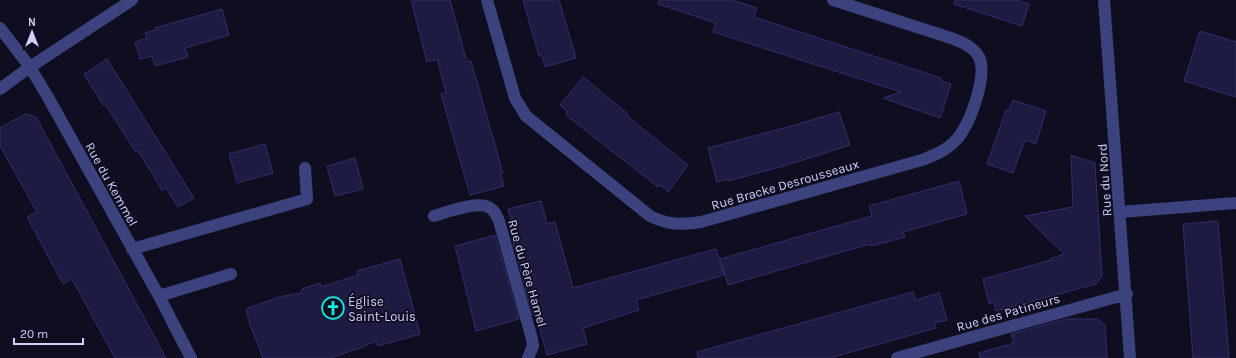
<svg xmlns="http://www.w3.org/2000/svg" width="1236" height="358" font-family="Karla,sans-serif">
  <rect width="100%" height="100%" fill="#0f0e21"/>
  <path fill="#1d1b41" stroke="#312e6b" d="M411,0H450L467,62L471,61L503,173H500L504,186L470,195L441,94L446,92L437,59L427,62Z
    M523,0H559L576,58L545,67L542,56H539Z
    M659,0H732L757,8L754,17L941,78V81L951,84L940,118L883,98L901,92L713,32L716,23L658,4Z
    M955,0H1016L1029,4L1022,26L954,4Z
    M222,9L229,35L185,48L188,57L155,66L152,56L140,59L135,42L147,38L145,33L156,30L155,28Z
    M1200,31L1236,42V97L1184,81Z
    M107,59L194,198L178,207L166,188L162,190L138,151L136,152L105,104L103,105L84,74Z
    M583,77L628,114L627,116L688,165L668,192L660,185L658,187L566,115L568,112L560,105Z
    M1013,100L1046,111L1036,144L1025,140L1013,173L987,164L1006,110H1009Z
    M839,112L850,145L784,166L728,181V179L717,182L708,148L784,128Z
    M25,114L36,117L166,358H115L72,279L63,284L27,217L37,212L0,146V128Z
    M265,144L273,173L237,183L229,154Z
    M1071,155L1095,163L1102,276L1096,284L996,311L994,303L989,304L983,279L1051,260L1050,259L1064,254L1025,216L1073,207Z
    M355,158L363,189L335,196L327,166Z
    M959,181L967,214L903,232L905,237L871,246L870,244L728,285L720,259L872,216L869,206Z
    M541,201L547,224L555,222L573,288L716,249L724,275L636,300L639,310L583,328L587,344L547,355L536,315L533,316L510,232L514,230L508,209Z
    M1218,221L1229,358H1193L1183,224Z
    M495,235L519,319L476,331L455,246Z
    M400,259L420,334L378,346L376,341L360,348L330,358H263L250,325L246,310L248,308L279,297L301,293L302,289L320,283L321,287L358,275L357,271Z
    M913,292L916,300L939,293L947,320L934,323L936,328L830,358H698L697,352Z
    M1066,319H1097L1105,325L1107,358H980L979,353L1014,343L1011,334Z"/>
  <g fill="none" stroke-linecap="round" stroke-linejoin="round">
    <path stroke="#3b427d" stroke-width="12" d="M487,0L515,98L526,116L650,216C668,225 681,225 701,222L922,160C935,155 947,150 956,140C970,125 988,75 979,57C973,46 961,42 951,38L833,0
      M1104,0L1130,358
      M0,28L30,67L49,99L159,296L191,358
      M0,89L30,67L132,0
      M1120,212L1236,203
      M434,216C447,212 479,200 490,208C495,211 497,216 499,221L532,339L533,346L528,358
      M132,249L307,199L305,168
      M159,296L231,274
      M897,358L1127,294"/>
  </g>
  <defs>
    <g id="church-ring" transform="scale(1.15)"><circle r="9.5" fill="#0f0e21" stroke="#0beee3" stroke-width="1.5"/><path d="M-1.2-6h2.4v3.5h3.3v2.4h-3.3V6h-2.4V-.1h-3.3v-2.4h3.3Z" fill="#0beee3"/></g>
  </defs>
  <g fill-rule="evenodd">
    <use href="#church-ring" x="333" y="308"/>
  </g>
  <g text-anchor="middle" stroke-width="3.5" stroke-linejoin="round" paint-order="stroke">
    <g font-size="13" fill="#d0d1fd" stroke="#0f0e21">
      <text transform="translate(1104 180) rotate(-94)" y="5">Rue du Nord</text>
      <text transform="translate(112 184) rotate(61)" y="5">Rue du Kemmel</text>
      <text transform="translate(785 184) rotate(-16)" y="5">Rue Bracke Desrousseaux</text>
      <text transform="translate(528 273) rotate(74)" y="5">Rue du Père Hamel</text>
      <text transform="translate(1008 312) rotate(-16)" y="5">Rue des Patineurs</text>
    </g>
    <g font-size="13" fill="#d0d1fd" stroke="#0f0e21" text-anchor="start">
      <text x="348" y="306">Église<tspan x="348" dy="15">Saint-Louis</tspan></text>
    </g>
  </g>
  <g transform="translate(32 32)" stroke="#0f0e21" stroke-width="3" paint-order="stroke">
  <path d="M0-3L7 15L0 10L-7 15Z" fill="#d0d1fd"/>
  <text y="-6" font-size="11" font-weight="bold" text-anchor="middle" fill="#d0d1fd">N</text>
  </g>
  <path d="M14 338v6h69v-6" fill="none" stroke="#d0d1fd" stroke-width="2"/>
  <text x="20" y="338" font-size="12" fill="#d0d1fd" stroke="#0f0e21" stroke-width="3" paint-order="stroke">20 m</text>
</svg>
